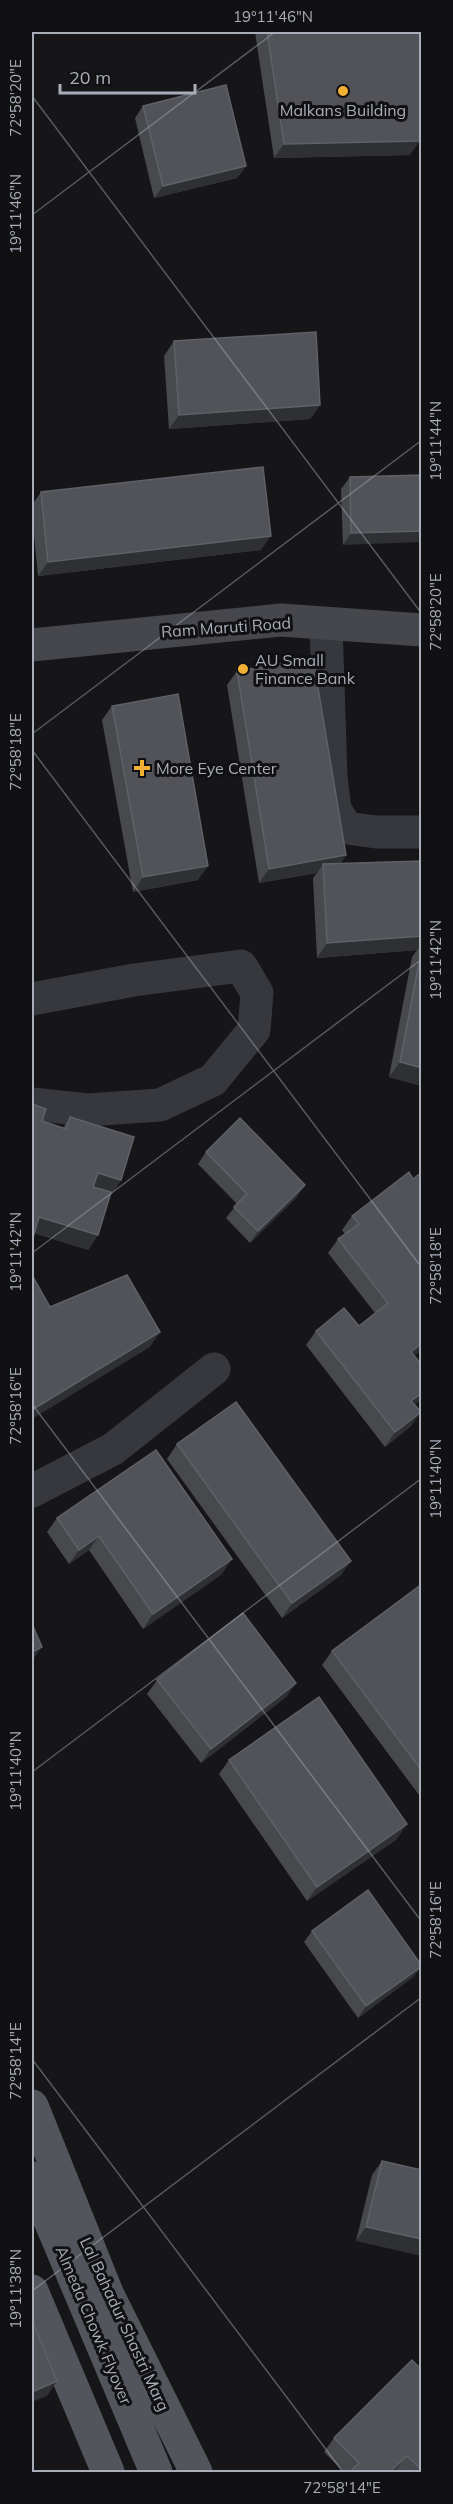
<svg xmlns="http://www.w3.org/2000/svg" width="453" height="2504" font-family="Mulish,sans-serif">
  <rect width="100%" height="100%" fill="#161618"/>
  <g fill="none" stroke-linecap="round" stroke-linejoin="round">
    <path stroke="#37383d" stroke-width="33" d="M326,624L331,777L335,810L347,828L376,832H422
      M32,999L134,980L241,966L257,993L254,1030L213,1080L160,1105L87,1110L32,1104
      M32,1491L113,1449L214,1369"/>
    <path stroke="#45474d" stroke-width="33" d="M32,645L281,620L422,630"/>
    <path stroke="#53555c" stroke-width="33" d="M32,2106L107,2293L196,2472
      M32,2178L156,2472
      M32,2291L108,2472"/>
  </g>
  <path fill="#47494d" d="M255,32H422L410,155L274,158Z
    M143,106L246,166L237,178L154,198L135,118Z
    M174,341L320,405L310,419L169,429L164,356Z
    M422,475L343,545L341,489L350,477Z
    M41,492L261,550L38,576L32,514V505Z
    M237,671L346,855L340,864L422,861V1086L389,1077L412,957L417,950L317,958L313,878L317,873L259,883L227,685Z
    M112,706L198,880L133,892L102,720Z
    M70,1117L121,1180L111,1195L98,1235L88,1250L34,1233L42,1121L63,1128Z
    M206,1152L297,1197L250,1243L226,1218L237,1204L198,1164Z
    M409,1172L414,1356L422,1365V1399L414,1405L411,1426L385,1447L306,1345L316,1331L359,1326L375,1313L328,1253L338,1239L345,1234L342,1230L352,1216Z
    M177,1444L341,1575L282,1618L167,1459Z
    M57,1518L222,1574L143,1629L89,1550L69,1564L47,1532Z
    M422,1584V1799L322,1665L332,1651Z
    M157,1680L296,1683L286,1697L201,1763L147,1694Z
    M229,1760L397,1839L307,1901L219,1774Z
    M312,1931L422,1966L413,1977L358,2018L304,1942Z
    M382,2161L422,2170L356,2241L372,2175Z
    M422,2370V2472H399L397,2470L394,2472H344L324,2452L334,2438Z"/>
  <path fill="#2f3033" d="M422,138L410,155L274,158L284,144Z
    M246,166L237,178L154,198L163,186Z
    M320,405L310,419L169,429L179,415Z
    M422,531V542L343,545L351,533Z
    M271,536L261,550L38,576L48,562Z
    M346,855L336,870L323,864L317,873L259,883L269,869Z
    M208,866L198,880L133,892L143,877Z
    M422,936V943L417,950L317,958L327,943Z
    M400,1062L422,1068V1086L389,1077Z
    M98,1173L121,1180L111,1195L88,1187Z
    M305,1185L297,1197L250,1243L258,1231Z
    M39,1217L98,1235L88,1250L32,1232Z
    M160,1332L150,1347L32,1419V1410Z
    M422,1343V1350L401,1366L411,1352Z
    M422,1393V1399L401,1415L411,1401Z
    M421,1412L411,1426L385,1447L395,1432Z
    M99,1536L89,1550L69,1564L79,1550Z
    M232,1559L222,1574L143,1629L153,1614Z
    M351,1561L341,1575L282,1618L292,1603Z
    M42,1647L32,1661V1662V1652Z
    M296,1683L286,1697L201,1763L211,1749Z
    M407,1824L397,1839L307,1901L317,1887Z
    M422,1966L413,1977L358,2018L366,2006Z
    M366,2227L422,2239V2256L356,2241Z
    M57,2381L47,2396L32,2402V2392Z
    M407,2456L394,2472H390Z"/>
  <path fill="#525359" stroke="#5f6168" stroke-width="1.5" d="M267,32H422V138L420,141L284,144Z
    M226,85L246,166L163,186L143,106Z
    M316,332L320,405L179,415L174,341Z
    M263,467L271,536L48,562L41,492Z
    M422,475V531L351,533L350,477Z
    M313,658L346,855L269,869L237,671Z
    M178,694L208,866L143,877L112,706Z
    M422,861V936L327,943L323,864Z
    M422,947V1068L400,1062Z
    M32,1104L46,1109L42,1121L66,1129L70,1117L134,1137L121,1180L98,1173L93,1187L111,1192L98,1235L39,1217L32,1241Z
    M240,1118L305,1185L258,1231L234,1207L247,1194L206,1152Z
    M409,1172L413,1179L422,1172V1343L411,1352L422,1365V1393L411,1401L421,1412L395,1432L316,1331L344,1308L359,1326L388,1303L338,1239L359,1224L352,1216Z
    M32,1275L50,1307L127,1275L160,1332L32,1410Z
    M236,1402L351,1561L292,1603L177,1444Z
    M156,1450L232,1559L153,1614L99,1536L79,1550L57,1518Z
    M422,1584V1771L332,1651Z
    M243,1613L296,1683L211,1749L157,1680Z
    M32,1624L42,1647L32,1652Z
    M319,1697L407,1824L317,1887L229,1760Z
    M368,1890L422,1966L366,2006L312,1931Z
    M382,2161L422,2170V2239L366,2227Z
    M32,2320L57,2381L32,2392Z
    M412,2360L422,2370V2470L407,2456L390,2472H350L359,2463L334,2438Z"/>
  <path fill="none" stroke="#a8adb8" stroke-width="1.5" stroke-opacity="0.45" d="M32,96L422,614M32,215L275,32M32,734L422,440M32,750L422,1268M32,1253L422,959M32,1404L422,1922M32,1772L422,1478M32,2059L343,2472M32,2291L422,1997"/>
  <g fill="#f2b134" stroke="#111113" stroke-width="2">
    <circle cx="343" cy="91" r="6"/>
    <circle cx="243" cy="669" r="6"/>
    <path d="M139 759h6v6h6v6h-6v6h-6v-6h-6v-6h6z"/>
  </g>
  <g text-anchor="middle" stroke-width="6" stroke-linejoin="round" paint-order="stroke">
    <g font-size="16" fill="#a8adb8" stroke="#111113" text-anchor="start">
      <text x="343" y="116" text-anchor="middle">Malkans Building</text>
      <text x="255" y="666">AU Small<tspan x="255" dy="18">Finance Bank</tspan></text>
      <text x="156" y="774">More Eye Center</text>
    </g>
    <g font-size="16" fill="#a8adb8" stroke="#111113">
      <text transform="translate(226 627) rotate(-4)" y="6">Ram Maruti Road</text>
      <text transform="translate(125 2324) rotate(65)" y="6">Lal Bahadur Shastri Marg</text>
      <text transform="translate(94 2325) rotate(67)" y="6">Almeda Chowk Flyover</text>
    </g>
  </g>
  <rect width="453" height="2504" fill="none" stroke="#111113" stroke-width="66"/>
  <path d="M60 84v9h135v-9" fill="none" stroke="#a8adb8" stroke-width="3"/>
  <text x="69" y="84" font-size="18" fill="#a8adb8" stroke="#111113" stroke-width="4.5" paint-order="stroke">20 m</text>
  <rect x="33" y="33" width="387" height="2438" fill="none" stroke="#a8adb8" stroke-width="2"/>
  <g font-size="15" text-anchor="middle" fill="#a8adb8">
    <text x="273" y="22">19°11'46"N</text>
    <text transform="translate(16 98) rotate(-90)" y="5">72°58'20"E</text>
    <text transform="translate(16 214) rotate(-90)" y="5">19°11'46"N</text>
    <text transform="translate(436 441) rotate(-90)" y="5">19°11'44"N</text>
    <text transform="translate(436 612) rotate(-90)" y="5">72°58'20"E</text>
    <text transform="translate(16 752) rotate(-90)" y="5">72°58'18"E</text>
    <text transform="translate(436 960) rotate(-90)" y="5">19°11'42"N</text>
    <text transform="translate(16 1252) rotate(-90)" y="5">19°11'42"N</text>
    <text transform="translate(436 1266) rotate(-90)" y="5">72°58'18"E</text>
    <text transform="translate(16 1406) rotate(-90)" y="5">72°58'16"E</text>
    <text transform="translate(436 1479) rotate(-90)" y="5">19°11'40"N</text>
    <text transform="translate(16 1771) rotate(-90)" y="5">19°11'40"N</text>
    <text transform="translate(436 1920) rotate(-90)" y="5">72°58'16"E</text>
    <text transform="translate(16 2061) rotate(-90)" y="5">72°58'14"E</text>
    <text transform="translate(16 2289) rotate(-90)" y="5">19°11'38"N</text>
    <text x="342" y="2493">72°58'14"E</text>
  </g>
</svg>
